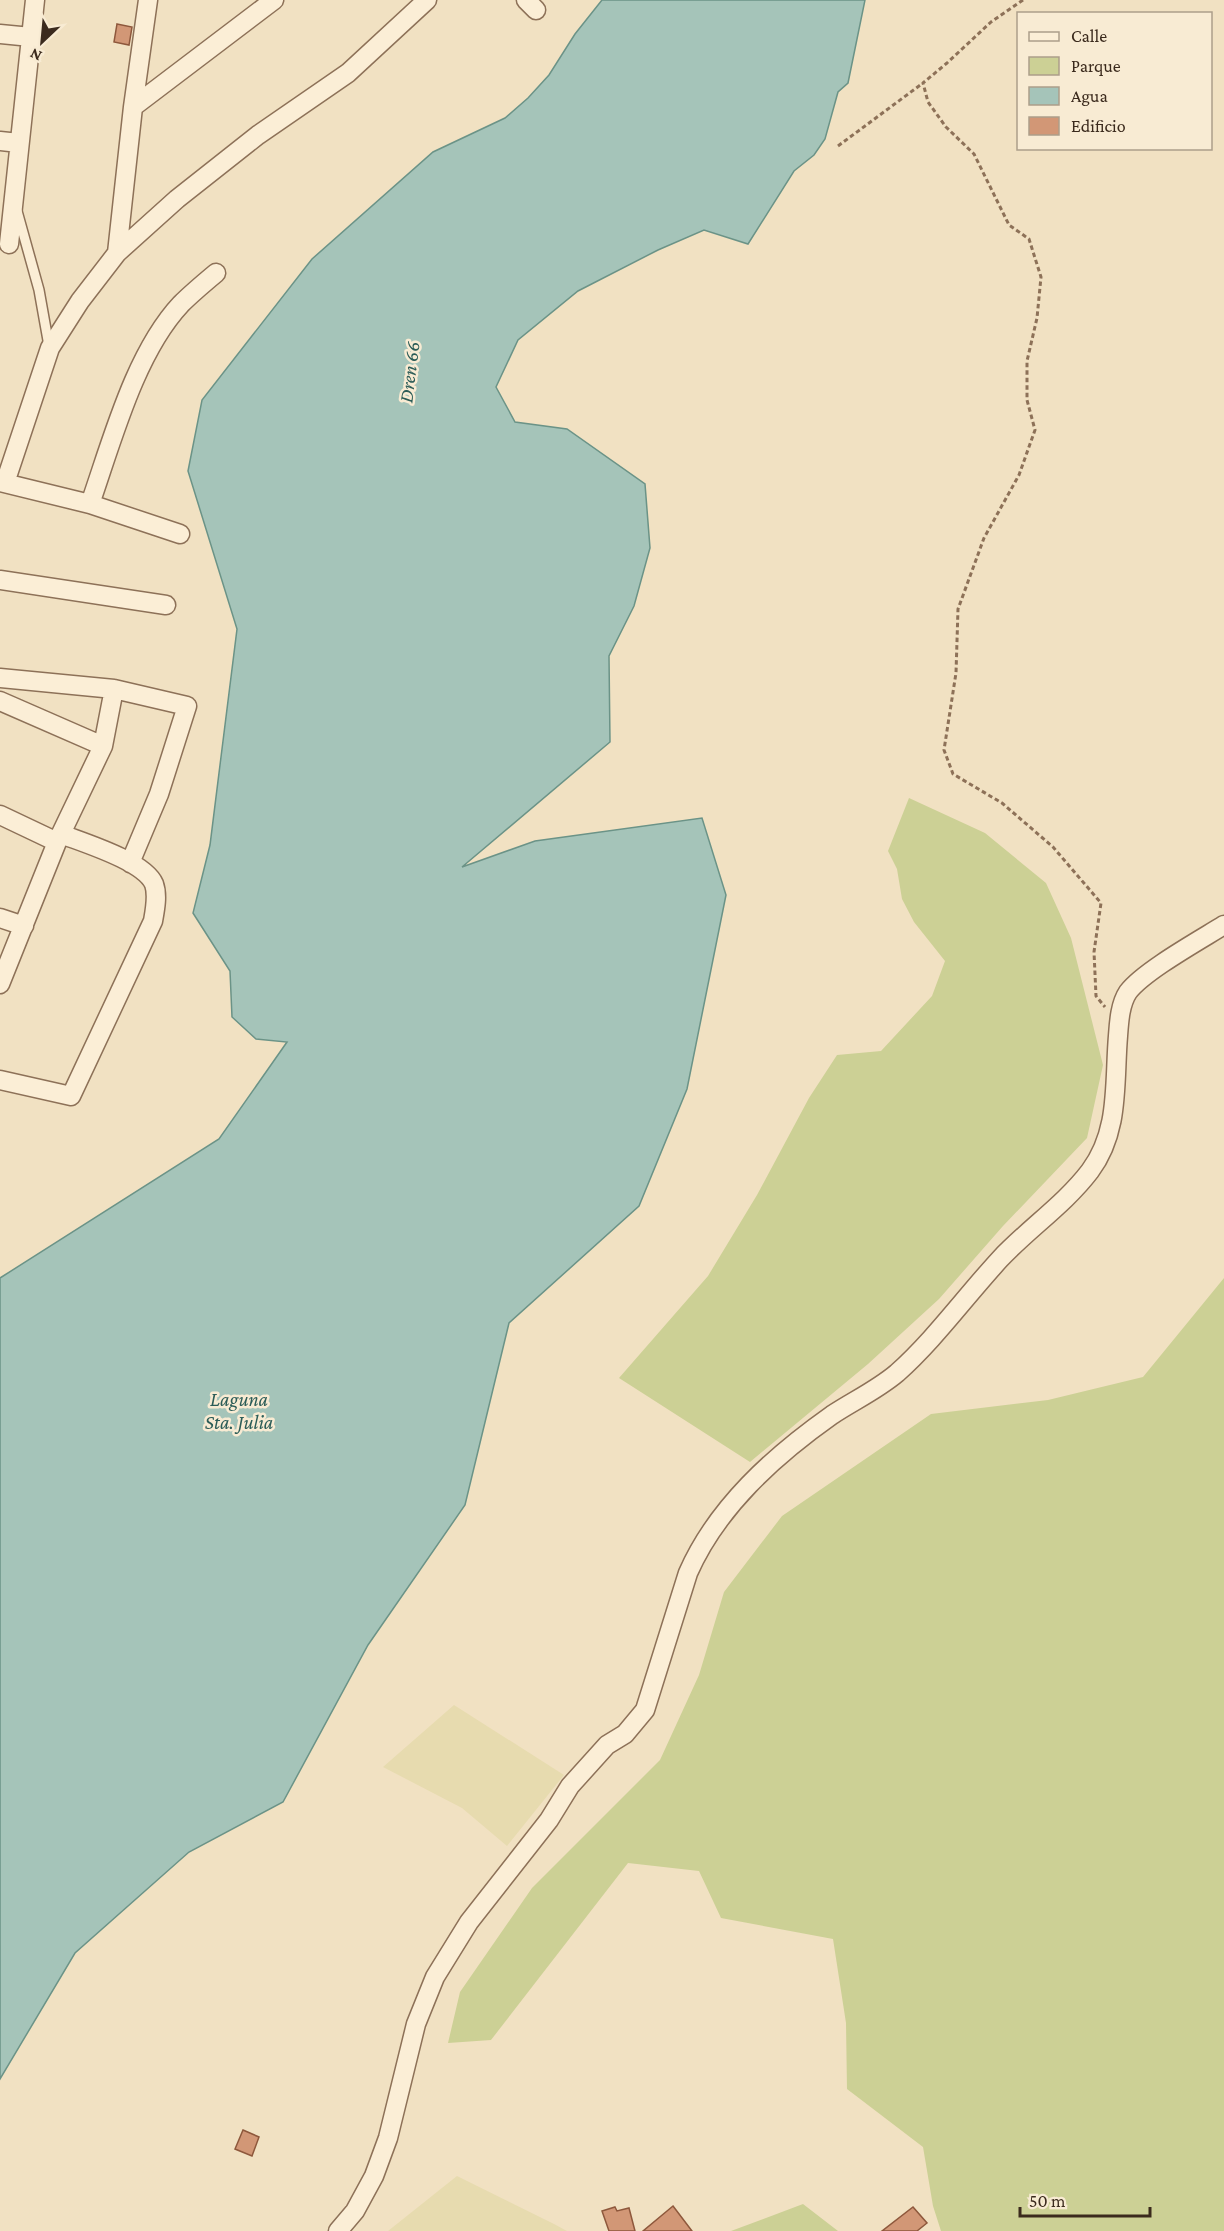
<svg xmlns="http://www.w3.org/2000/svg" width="1224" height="2231" font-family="'Crimson Pro',serif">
  <rect width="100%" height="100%" fill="#f1e1c2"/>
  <path fill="#e7dbaf" d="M454,1705L564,1775L507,1846L462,1808L383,1767Z
    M457,2176L554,2224L567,2231H388Z"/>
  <path fill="#ccd095" d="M909,798L985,833L1046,883L1071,938L1103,1065L1087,1138L1003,1226L939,1299L868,1364L750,1462L619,1378L708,1276L757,1195L809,1098L837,1055L881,1051L932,996L945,961L914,922L902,899L897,869L888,851Z
    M1224,1278V2231H941L933,2206L923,2147L847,2089L846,2023L833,1939L721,1918L699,1871L628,1863L491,2040L448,2043L460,1992L532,1888L660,1760L699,1675L724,1592L782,1516L931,1414L1048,1400L1143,1377Z
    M803,2204L838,2231H731Z"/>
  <path fill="#a5c4b9" stroke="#6b9387" stroke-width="1.5" d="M602,0H865L848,83L838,92L825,139L814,155L794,171L748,244L704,230L658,250L578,291L518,340L496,387L515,422L567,429L645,484L650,548L634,606L609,656L610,742L462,867L535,841L702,818L726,895L687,1089L639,1206L509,1323L465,1505L368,1645L283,1802L189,1852L75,1953L0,2079V1278L219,1139L287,1042L256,1039L232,1017L230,971L193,913L210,845L237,629L188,471L202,400L312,259L433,152L505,118L528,98L549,75L575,34Z"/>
  <path fill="#d29776" stroke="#8e583c" stroke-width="1.5" d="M117,24L132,27L129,45L114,42Z
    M243,2130L259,2137L252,2156L235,2149Z
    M673,2206L692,2231H643Z
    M615,2207L617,2211L629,2208L635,2231H609L602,2211Z
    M913,2207L927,2223L917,2231H882Z"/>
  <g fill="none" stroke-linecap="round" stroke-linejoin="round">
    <g stroke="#8d7158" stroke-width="12">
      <path id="service" d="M17,211L39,290L49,346"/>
    </g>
    <g stroke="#8d7158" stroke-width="21">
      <path id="minor" d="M526,0L536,10
        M0,34L31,37
        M133,107L274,0
        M0,141L19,143
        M9,244L35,0
        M117,253L133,107L148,0
        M0,482L90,504L180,534
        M5,483L50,348L80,301L117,253L177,199L258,135L348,73L427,0
        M90,504C112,441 135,353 181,304C192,293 204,283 216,273
        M0,580L166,605
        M0,678L114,689
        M0,701L103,746
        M0,815L57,842
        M0,918L24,926
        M0,984L57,842L103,746L114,689L187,706L159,794L130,863
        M0,1080L71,1096L153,921C155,910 158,895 154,884C144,861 84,843 61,834
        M338,2231L355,2211L374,2176L388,2138L416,2024L435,1977L469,1922L549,1820L570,1786L607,1745L625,1734L645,1710L688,1573C717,1507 774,1456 832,1415C853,1401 877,1390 897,1373C935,1339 965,1297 1000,1259C1028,1229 1065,1204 1090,1171C1120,1131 1114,1083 1118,1036C1119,1022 1120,1004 1128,992C1144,971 1200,940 1224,925"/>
    </g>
    <path stroke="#8d7158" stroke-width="3" stroke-dasharray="4.5 3" stroke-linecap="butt" d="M1023,0L991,22L947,63L923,83L928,102L946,127L974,154L1009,225L1029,239L1041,277L1037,318L1027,361V400L1035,430L1019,475L984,538L958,609L956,673L944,750L953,774L1002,803L1053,847L1101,903L1094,952L1096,996L1105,1007
      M838,146L923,83"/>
    <use href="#service" stroke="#fbeed6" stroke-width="9"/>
    <use href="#minor" stroke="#fbeed6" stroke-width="18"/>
  </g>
  <g text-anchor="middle" stroke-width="5" stroke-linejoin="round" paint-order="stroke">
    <g font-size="20" font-style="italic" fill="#2b5c57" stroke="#f8ebd3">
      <text transform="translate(409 372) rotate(-83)" y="7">Dren 66</text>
      <text x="239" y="1406">Laguna<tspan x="239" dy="23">Sta. Julia</tspan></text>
    </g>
  </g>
  <rect x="1017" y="12" width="195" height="138" fill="#f8ebd3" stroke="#ac9e8a" stroke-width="1.5"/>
  <rect x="1029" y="32" width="30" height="9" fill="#fbeed6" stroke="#ac9e8a" stroke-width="1.5"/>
  <text x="1071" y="42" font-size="18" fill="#3b2a1d">Calle</text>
  <rect x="1029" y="57" width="30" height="18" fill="#ccd095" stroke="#ac9e8a" stroke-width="1.5"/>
  <text x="1071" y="72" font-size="18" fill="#3b2a1d">Parque</text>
  <rect x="1029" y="87" width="30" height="18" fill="#a5c4b9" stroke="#ac9e8a" stroke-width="1.5"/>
  <text x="1071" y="102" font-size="18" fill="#3b2a1d">Agua</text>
  <rect x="1029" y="117" width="30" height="18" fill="#d29776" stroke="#ac9e8a" stroke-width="1.5"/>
  <text x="1071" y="132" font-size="18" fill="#3b2a1d">Edificio</text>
  <g transform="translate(42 42) rotate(206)" stroke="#f8ebd3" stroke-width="4.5" paint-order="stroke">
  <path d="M0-4.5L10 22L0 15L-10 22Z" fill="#3b2a1d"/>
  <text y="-9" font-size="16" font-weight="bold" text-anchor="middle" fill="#3b2a1d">N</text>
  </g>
  <path d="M1020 2207v9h130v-9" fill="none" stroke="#3b2a1d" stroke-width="3"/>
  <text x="1029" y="2207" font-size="18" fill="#3b2a1d" stroke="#f8ebd3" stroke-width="4.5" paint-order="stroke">50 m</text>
</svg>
